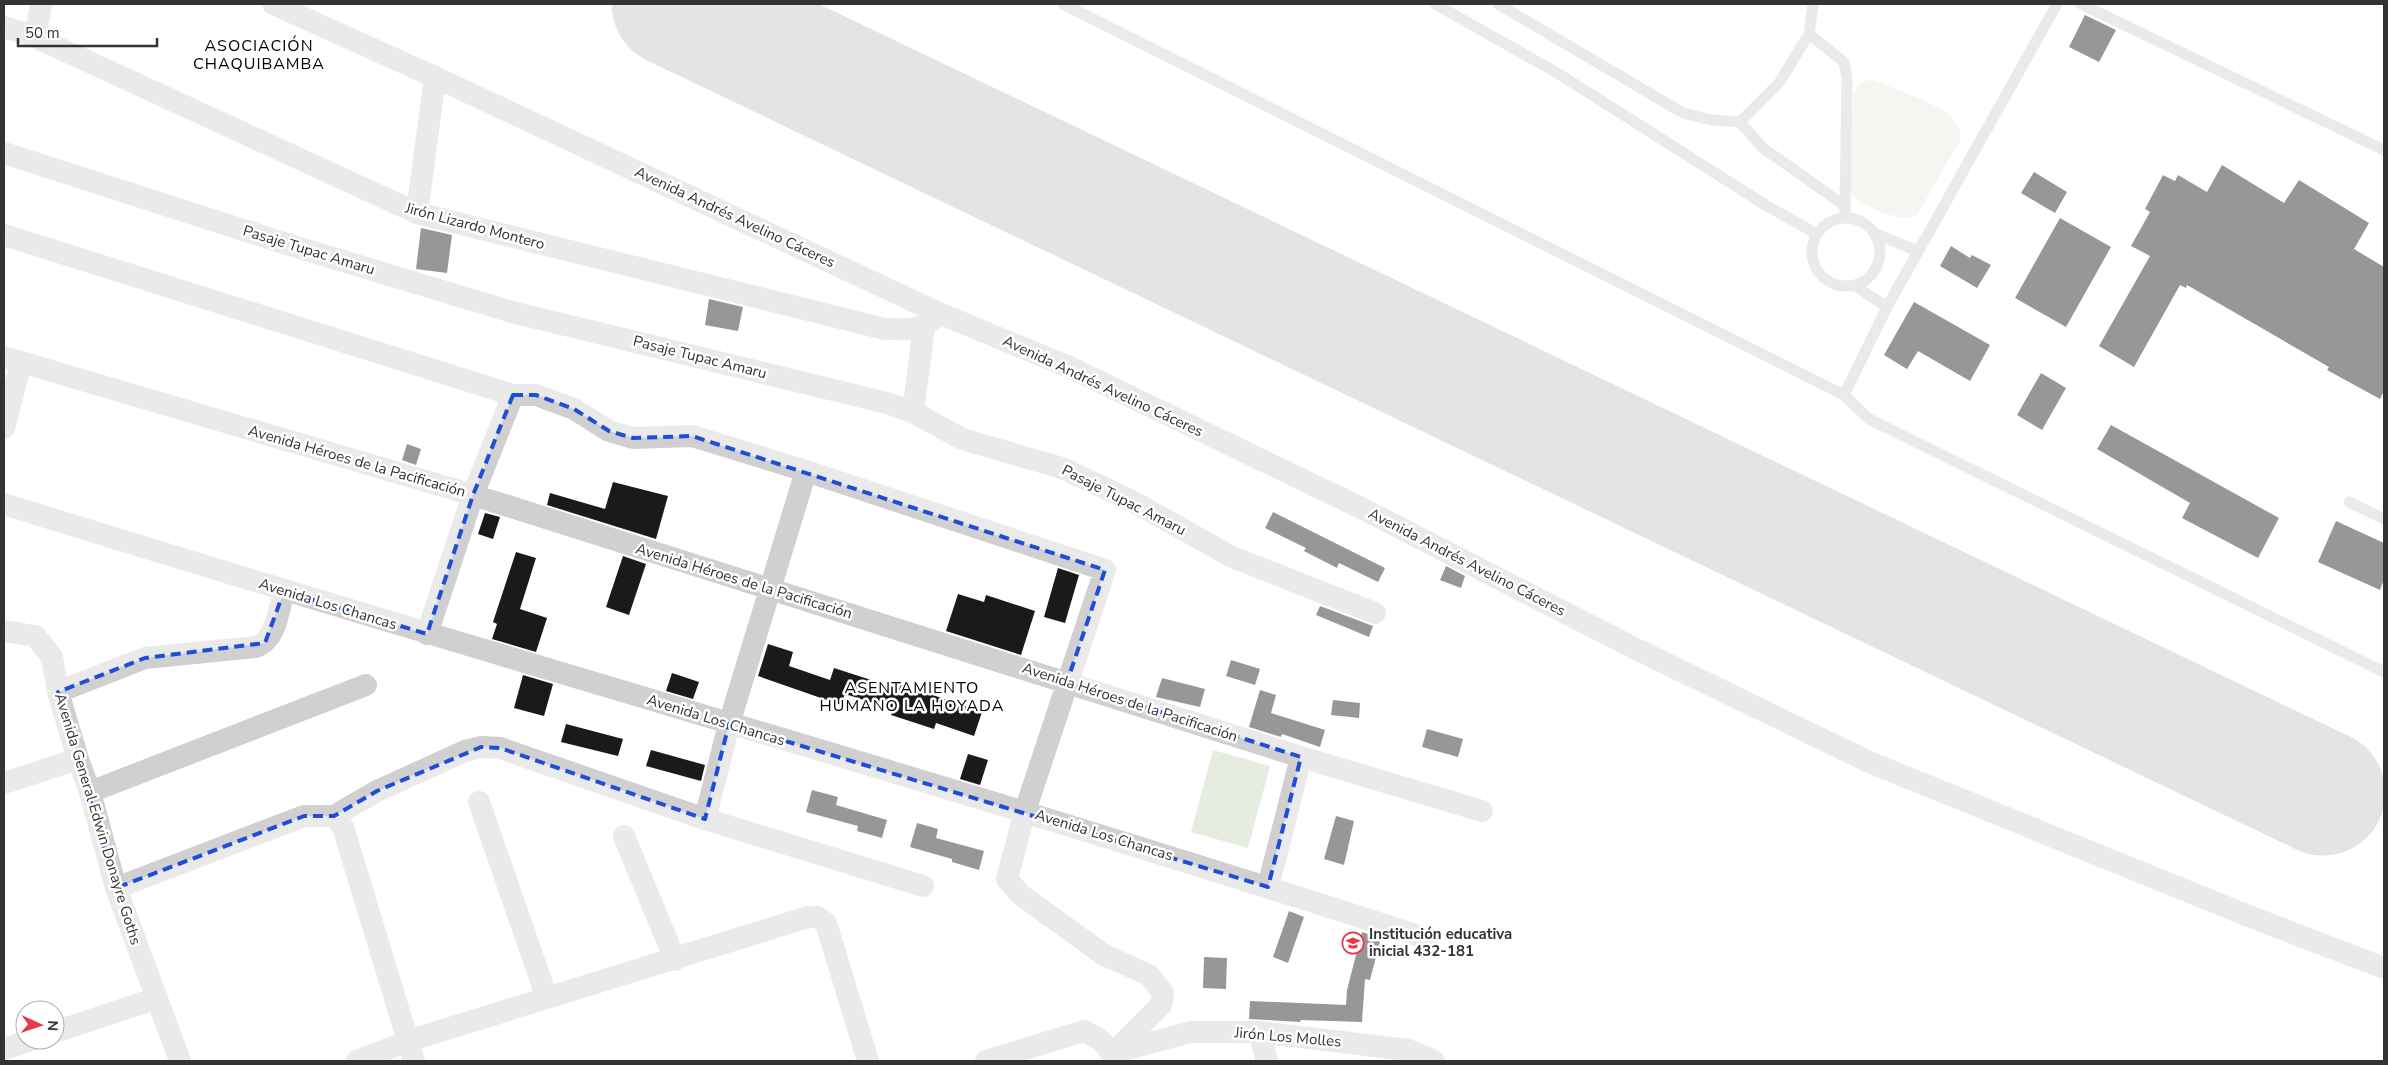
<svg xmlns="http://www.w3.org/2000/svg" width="2388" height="1065" font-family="'Nunito Sans',sans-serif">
  <rect width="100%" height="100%" fill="#fff"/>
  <path fill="#e6ecdf" d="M1869,80C1882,82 1940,106 1949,114C1956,120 1961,131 1961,139L1917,215C1902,224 1861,206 1850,193L1853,94L1860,84Z
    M1213,750L1270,766L1248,848L1191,832Z"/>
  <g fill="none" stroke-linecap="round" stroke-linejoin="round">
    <path stroke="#c4c4c4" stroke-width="125" d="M674,4L2323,793"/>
  </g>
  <path fill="#1a1a1a" d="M2085,15L2116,30L2099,62L2069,47Z
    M2222,165L2284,203L2299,180L2369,223L2354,249L2384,267V391L2380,399L2327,370L2329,367L2187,285L2186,288L2180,285L2134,367L2099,346L2150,256L2131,246L2150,212L2145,209L2163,175L2175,181L2178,175L2207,192Z
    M2034,172L2067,192L2055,213L2021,193Z
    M2060,218L2111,247L2066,327L2015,298Z
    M421,228L452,235L447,273L416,269Z
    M1951,246L1970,258L1972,255L1991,265L1977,288L1940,266Z
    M709,299L743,307L738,331L705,325Z
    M1914,302L1990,345L1970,381L1918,351L1907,369L1884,355Z
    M2041,373L2066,388L2042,430L2017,415Z
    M2111,425L2279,518L2258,558L2182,518L2190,503L2097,449Z
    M407,444L421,449L416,465L402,460Z
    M613,482L668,496L656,539L547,505L550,493L605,509Z
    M1273,512L1385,568L1378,582L1339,563L1337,568L1304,551L1306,548L1265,528Z
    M485,513L500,517L493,539L478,534Z
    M2336,521L2384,543V579L2380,590L2318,562Z
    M516,552L536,558L520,609L547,618L536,652L492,639L497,624L493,622Z
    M623,556L646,564L629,615L606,607Z
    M1446,566L1465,576L1461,588L1440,580Z
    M1058,568L1079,575L1065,623L1044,617Z
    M958,594L984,602L986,595L1035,611L1021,655L946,631Z
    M1320,606L1373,626L1369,637L1316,615Z
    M768,644L793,652L789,666L830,680L834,668L899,689L901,684L982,712L974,736L936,723L934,729L891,715L893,709L845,694L841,705L758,676Z
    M1231,660L1260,669L1255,685L1226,676Z
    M672,673L699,682L693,699L666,691Z
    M523,675L553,684L544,716L514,708Z
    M1162,678L1205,689L1200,707L1156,697Z
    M1260,690L1276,695L1271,713L1325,730L1320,747L1282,734L1281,737L1249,727Z
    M1333,700L1360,703L1359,718L1331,715Z
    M566,724L623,739L618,756L561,742Z
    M1427,729L1463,739L1458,757L1422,747Z
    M651,750L705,765L701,781L646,766Z
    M968,754L988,760L980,785L960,779Z
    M812,790L838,797L836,805L887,820L882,838L857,831L858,826L806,812Z
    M1336,816L1354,821L1344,865L1324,859Z
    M917,823L938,829L936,838L984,851L979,870L952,862V859L910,847Z
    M1289,911L1304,917L1288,963L1273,957Z
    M1362,932L1381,938L1370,980L1365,979L1362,1022L1301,1020L1300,1022L1249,1019L1250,1001L1346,1005L1347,990Z
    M1204,957L1227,958L1226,989L1203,988Z"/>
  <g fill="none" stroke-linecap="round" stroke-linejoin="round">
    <path stroke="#d0d0d0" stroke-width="11" d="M1063,4L1844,395L1869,419L2384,672
      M1435,4L1559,74L1767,206L1817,234
      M1498,4L1683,113L1711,120L1740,122L1763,148L1845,206
      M2081,4L2384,150
      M1809,34L1844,62L1847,78L1845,211
      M1740,122L1779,83L1809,34L1813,4
      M1812 252a34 34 0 1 1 68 0a34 34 0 1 1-68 0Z
      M1875,233L1917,251
      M1854,285L1887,307
      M1844,395L1887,307L2057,4
      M2349,502L2384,519"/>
    <path stroke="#d0d0d0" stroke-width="22" d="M273,4L435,77L941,314L1067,366L1363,509L1638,650L1869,762L2246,915L2384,968
      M4,27L35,37L417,213L885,329C912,329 918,332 941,314
      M35,37L41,4
      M4,153L293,246L512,312L887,403L913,412L962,439L1062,468L1132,501L1232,557L1375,613
      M417,213L435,77
      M4,235L513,395L473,495L427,634
      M4,357L473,495L1301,757L1482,811
      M513,395H536L574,409L609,431L633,438L692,436L806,471L1105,570L1025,811L1007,879L1021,895L1104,955L1149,975L1163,993L1161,1005L1112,1054
      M913,412L924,327
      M4,428L21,363
      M4,504C478,652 956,785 1428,939
      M4,631L35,636L52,657L58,692L78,759L90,792L116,888L180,1061
      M58,692L145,658L256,647C277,639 278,611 284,591
      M4,783L78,759
      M90,792L366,685
      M479,802L547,998
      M334,816L343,827L414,1061
      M705,819L729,724L806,471
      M624,836L675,960
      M1268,887L1301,757
      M116,888L304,816H334L377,791L465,751L481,747L500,748L705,819L923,886
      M55,1032L157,998
      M1259,1032L1267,1061
      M4,1049L31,1040
      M1113,1053L1191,1032H1259L1408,1050L1434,1061
      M357,1061L408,1041L808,917H817L826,923L868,1061
      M986,1061L1084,1031C1099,1038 1109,1044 1114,1061"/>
  </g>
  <path d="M0 0H2388V1065H0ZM513,395H536L574,409L609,431L633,438L692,436L1105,570L1067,682L1301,757L1268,887L729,724L705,819L500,748L481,747L377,791L334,816H304L116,888L58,692L145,658L265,643L284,591L427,634L473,495Z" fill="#fff" fill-opacity=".55" fill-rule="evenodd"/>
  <path fill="none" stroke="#1d4ed8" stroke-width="4" stroke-dasharray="10 6" stroke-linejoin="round" d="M513,395H536L574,409L609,431L633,438L692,436L1105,570L1067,682L1301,757L1268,887L729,724L705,819L500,748L481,747L377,791L334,816H304L116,888L58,692L145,658L265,643L284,591L427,634L473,495Z"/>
  <defs>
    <g id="school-ring" transform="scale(1.125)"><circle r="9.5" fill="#fff" stroke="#e63946" stroke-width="1.5"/><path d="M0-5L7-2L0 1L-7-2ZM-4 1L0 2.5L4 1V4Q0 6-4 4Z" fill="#e63946"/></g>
  </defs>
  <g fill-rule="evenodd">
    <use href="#school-ring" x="1353" y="943"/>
  </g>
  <g text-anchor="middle" stroke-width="5" stroke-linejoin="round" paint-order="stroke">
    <g font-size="15" fill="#333" stroke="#fff">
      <text transform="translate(735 217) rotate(25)" y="5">Avenida Andrés Avelino Cáceres</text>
      <text transform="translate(475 226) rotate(15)" y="5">Jirón Lizardo Montero</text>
      <text transform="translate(309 250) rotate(17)" y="5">Pasaje Tupac Amaru</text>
      <text transform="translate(700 357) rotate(14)" y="5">Pasaje Tupac Amaru</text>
      <text transform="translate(1103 386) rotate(25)" y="5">Avenida Andrés Avelino Cáceres</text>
      <text transform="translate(357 461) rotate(16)" y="5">Avenida Héroes de la Pacificación</text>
      <text transform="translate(1124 500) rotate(27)" y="5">Pasaje Tupac Amaru</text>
      <text transform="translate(1467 562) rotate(27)" y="5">Avenida Andrés Avelino Cáceres</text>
      <text transform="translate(744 581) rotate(17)" y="5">Avenida Héroes de la Pacificación</text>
      <text transform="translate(328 604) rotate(17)" y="5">Avenida Los Chancas</text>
      <text transform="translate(1130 702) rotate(18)" y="5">Avenida Héroes de la Pacificación</text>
      <text transform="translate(716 720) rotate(17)" y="5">Avenida Los Chancas</text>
      <text transform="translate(98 819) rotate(73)" y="5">Avenida General Edwin Donayre Goths</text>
      <text transform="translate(1104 835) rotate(17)" y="5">Avenida Los Chancas</text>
      <text transform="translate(1288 1037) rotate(5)" y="5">Jirón Los Molles</text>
    </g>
    <g font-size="15" font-weight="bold" fill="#333" stroke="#fff" text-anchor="start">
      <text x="1369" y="939">Institución educativa<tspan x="1369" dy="17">inicial 432-181</tspan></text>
    </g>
    <g font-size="16" letter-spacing="1" fill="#000" stroke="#fff">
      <text x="259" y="51">ASOCIACIÓN<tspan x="259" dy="18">CHAQUIBAMBA</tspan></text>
      <text x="912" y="693">ASENTAMIENTO<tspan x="912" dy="18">HUMANO LA HOYADA</tspan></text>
    </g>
  </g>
  <rect width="2388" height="1065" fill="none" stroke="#333333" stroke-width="10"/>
  <g transform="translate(40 1025) rotate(93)"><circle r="24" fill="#ffffff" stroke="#adadad"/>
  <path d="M0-4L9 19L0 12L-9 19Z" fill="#e63946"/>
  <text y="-8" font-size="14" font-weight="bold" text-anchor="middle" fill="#333333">N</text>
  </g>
  <path d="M18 38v8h139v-8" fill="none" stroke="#333333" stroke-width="2.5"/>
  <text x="25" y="38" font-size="15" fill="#333333" stroke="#ffffff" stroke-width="4" paint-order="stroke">50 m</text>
</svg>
